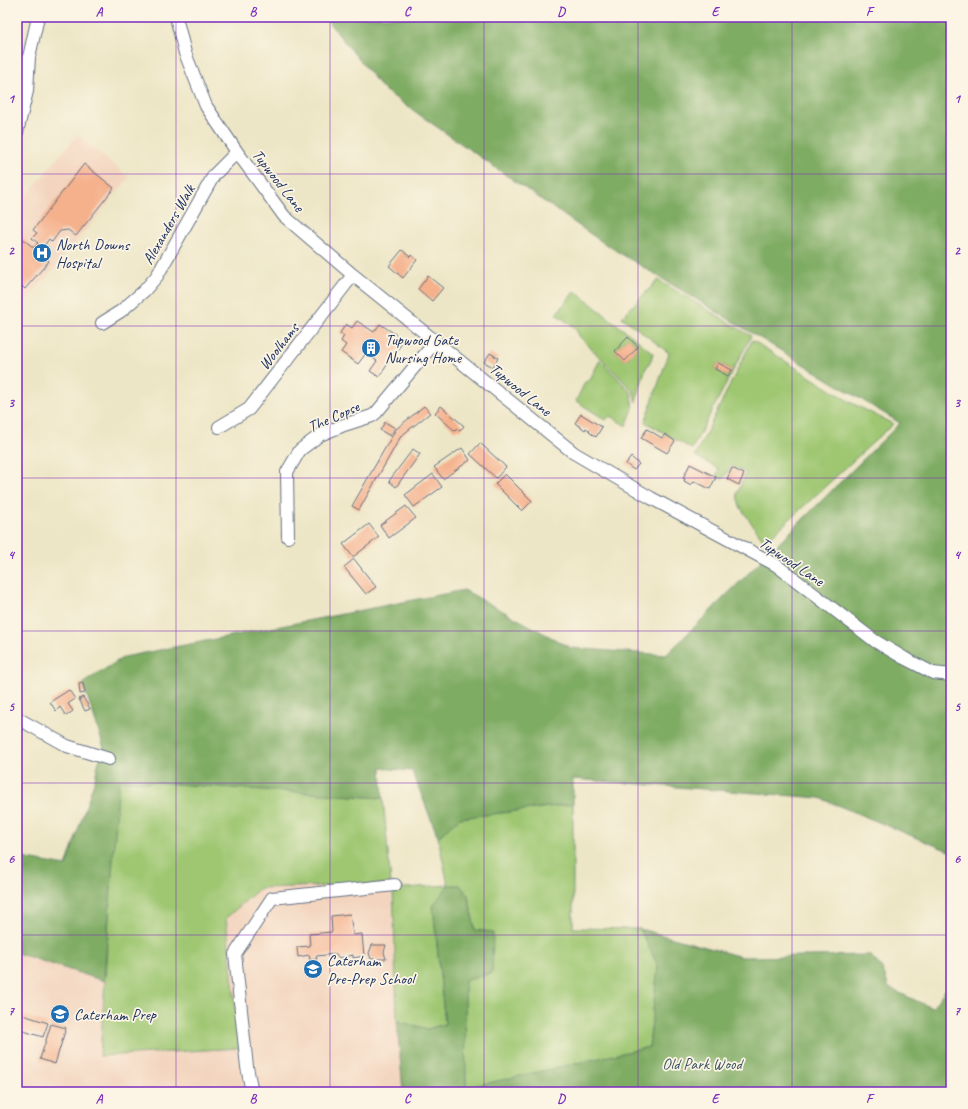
<svg xmlns="http://www.w3.org/2000/svg" width="968" height="1109" font-family="Caveat,sans-serif">
  <rect width="100%" height="100%" fill="#fcf5e5"/>
  <filter id="ink" filterUnits="userSpaceOnUse"><feTurbulence type="fractalNoise" baseFrequency=".025" numOctaves="2"/><feDisplacementMap in="SourceGraphic" scale="8" xChannelSelector="R" yChannelSelector="G"/><feConvolveMatrix kernelMatrix="1 2 1 2 8 2 1 2 1" color-interpolation-filters="sRGB"/></filter>
  <filter id="wash" filterUnits="userSpaceOnUse"><feTurbulence type="fractalNoise" baseFrequency=".012" numOctaves="4" result="noise"/><feDisplacementMap in="SourceGraphic" scale="16" xChannelSelector="R" yChannelSelector="G"/><feGaussianBlur stdDeviation="0.9" result="paint"/><feColorMatrix in="noise" values="0 0 0 0 0 0 0 0 0 0 0 0 0 0 0 0 0 1.4 0 .05"/><feComposite in="paint" operator="in"/></filter>
  <g filter="url(#wash)">
    <rect width="100%" height="100%" fill="#ede6c6"/>
    <path fill="#f3d4be" d="M77,135L129,178L24,304L17,298V207Z
      M391,884L397,1021L403,1092H17V953L104,981L100,1056L240,1048L226,918L260,888Z"/>
    <path fill="#9fc772" stroke="#5d7b68" fill-rule="evenodd" d="M658,280L751,336L692,449L645,422L669,353L622,317ZM718,363L732,370L728,376L715,369Z
      M575,291L653,353L651,360L645,370L636,402L633,391L580,337L575,328L556,314ZM628,337L638,347L625,361L615,351Z
      M752,340L850,402L893,424L765,542L740,507L737,494L746,473L732,466L723,479L716,477L719,469L695,456Z
      M600,360L631,392L633,409L626,426L610,416L606,420L576,401L585,382L589,381Z
      M118,780L383,798L391,884L260,888L226,918L240,1048L100,1056Z
      M573,804V928L640,929L658,966L649,1047L566,1067L466,1088L464,981L475,930L468,895L433,906L445,1024L428,1029L397,1021L393,889L448,885L438,837L460,818Z"/>
    <path fill="#7fac64" stroke="#4d6e61" d="M326,17H947L951,19V852L820,798L573,779V804L460,818L438,837L412,771L381,768L383,798L119,780L104,981L17,953V857L66,866L95,779L98,764L104,748L83,683L124,657L464,590L571,648L666,655L900,423L605,244L384,90L329,23Z
      M448,885H460L468,895L475,930L493,932L492,973L465,981L466,1088L649,1047L658,966L640,929L742,957L870,955L882,968L889,988L932,1008L951,982V1092H403L397,1021L428,1029L445,1024L433,906Z"/>
    <g id="blocks">
      <path fill="#f5b18c" d="M84,164L114,188L76,236L68,230L60,231L52,242L49,239L43,247L42,246L37,251L49,261L25,289L17,282V234L34,248L38,243L32,238L37,233L33,230Z
        M402,250L410,257L411,255L417,260L403,278L389,266Z
        M428,276L443,288L432,301L418,289Z
        M357,321L374,332L380,324L404,340L379,377L370,371L377,361L366,353L358,364L341,352L346,345L341,341L344,336L340,333L346,324L352,328Z
        M628,337L638,347L625,361L615,351Z
        M490,353L498,358L493,367L484,362Z
        M718,363L732,370L728,376L715,369Z
        M424,406L430,413L401,436L359,510L352,506L396,429Z
        M441,406L464,426L460,431L457,429L455,431L435,413Z
        M581,414L602,427L596,437L589,432L590,431L586,428L585,430L575,423Z
        M385,422L395,428L390,436L380,430Z
        M647,429L662,438L665,434L675,441L667,453L641,438Z
        M480,443L506,467L496,478L470,454Z
        M462,448L470,460L443,479L434,467Z
        M413,449L420,454L396,487L389,481Z
        M631,457L639,464L634,470L626,464Z
        M690,464L716,477L710,489L694,481L691,485L684,481L685,479L683,478Z
        M732,468L744,474L739,485L727,479Z
        M433,474L442,487L414,507L405,495Z
        M505,474L532,501L522,511L495,484Z
        M406,506L416,518L389,538L380,525Z
        M369,524L379,537L353,557L343,544Z
        M354,559L376,587L366,594L344,567Z
        M83,683L85,693L80,694L79,684Z
        M69,690L75,699L68,704L73,711L66,716L60,707L56,711L50,702Z
        M83,697L90,709L85,711L79,699Z
        M350,914L353,935L362,934L364,956L353,958V955L339,958L336,954L316,956L317,959L310,960L309,955L298,957L297,947L310,946L309,934L332,932L331,916Z
        M372,945H386L384,952L386,959H371L369,953Z
        M17,1013L48,1023L43,1037L17,1029Z
        M51,1024L66,1028L55,1064L40,1059Z"/>
    </g>
  </g>
  <g filter="url(#ink)">
    <use href="#blocks" fill-opacity="0" stroke="#646f82" stroke-width="1"/>
    <g fill="none" stroke-linecap="round" stroke-linejoin="round">
      <g stroke="#646f82" stroke-width="14">
        <path id="minor" d="M176,17L185,53L206,106L237,152L284,216L353,275L574,453L651,498L776,565L875,641L904,658L933,673L951,675
          M17,132L27,91L29,57L38,17
          M102,323L121,311L144,291L157,276L214,175L237,152
          M219,427L249,409L353,275
          M288,537L287,472L300,450L320,435L344,425L372,416L376,413L436,341
          M17,718L67,746L109,759
          M252,1092L247,1067L235,954L272,898L395,885"/>
      </g>
      <use href="#minor" stroke="#fff" stroke-width="12"/>
    </g>
  </g>
  <path fill="none" stroke="#7b2cbf" stroke-width="1" stroke-opacity="0.55" d="M176,17V1092M330,17V1092M484,17V1092M638,17V1092M792,17V1092M17,174H951M17,326H951M17,478H951M17,631H951M17,783H951M17,935H951"/>
  <defs>
    <g id="hospital-disc" transform="scale(1)"><circle r="9.5" fill="#1f6fb2" stroke="#fcf5e5"/><path d="M-5-5h3v3.5h4V-5h3V5h-3V1.5h-4V5h-3Z" fill="#fff"/></g>
    <g id="building-disc" transform="scale(1)"><circle r="9.5" fill="#1f6fb2" stroke="#fcf5e5"/><path d="M-4-6H4V6H1V3H-1V6H-4ZM-2.5-4.3h1.7v1.8h-1.7ZM.8-4.3h1.7v1.8H.8ZM-2.5-1h1.7V.8h-1.7ZM.8-1h1.7V.8H.8Z" fill="#fff"/></g>
    <g id="school-disc" transform="scale(1)"><circle r="9.5" fill="#1f6fb2" stroke="#fcf5e5"/><path d="M0-5L7-2L0 1L-7-2ZM-4 1L0 2.5L4 1V4Q0 6-4 4Z" fill="#fff"/></g>
  </defs>
  <g fill-rule="evenodd">
    <use href="#hospital-disc" x="42" y="253"/>
    <use href="#building-disc" x="371" y="348"/>
    <use href="#school-disc" x="313" y="969"/>
    <use href="#school-disc" x="60" y="1014"/>
  </g>
  <g text-anchor="middle" stroke-width="3.5" stroke-linejoin="round" paint-order="stroke">
    <g font-size="16" fill="#1b2f5e" stroke="#fcf5e5">
      <text transform="translate(279 180) rotate(52)" y="6">Tupwood Lane</text>
      <text transform="translate(168 224) rotate(-60)" y="6">Alexanders Walk</text>
      <text transform="translate(278 346) rotate(-52)" y="6">Woolhams</text>
      <text transform="translate(521 389) rotate(39)" y="6">Tupwood Lane</text>
      <text transform="translate(333 416) rotate(-24)" y="6">The Copse</text>
      <text transform="translate(792 561) rotate(34)" y="6">Tupwood Lane</text>
    </g>
    <g font-size="16" fill="#1b2f5e" stroke="#fcf5e5" text-anchor="start">
      <text x="56" y="250">North Downs<tspan x="56" dy="18">Hospital</tspan></text>
      <text x="385" y="345">Tupwood Gate<tspan x="385" dy="18">Nursing Home</tspan></text>
      <text x="327" y="966">Caterham<tspan x="327" dy="18">Pre-Prep School</tspan></text>
      <text x="74" y="1020">Caterham Prep</text>
    </g>
    <g font-size="16" fill="#3c5563" stroke="#fcf5e5">
      <text x="702" y="1069">Old Park Wood</text>
    </g>
  </g>
  <rect width="968" height="1109" fill="none" stroke="#fcf5e5" stroke-width="44"/>
  <rect x="22" y="22" width="924" height="1065" fill="none" stroke="#7b2cbf" stroke-width="1.5"/>
  <g font-size="13" text-anchor="middle" font-weight="bold" fill="#7b2cbf">
    <text x="99" y="16">A</text>
    <text x="253" y="16">B</text>
    <text x="407" y="16">C</text>
    <text x="561" y="16">D</text>
    <text x="715" y="16">E</text>
    <text x="869" y="16">F</text>
    <text x="11" y="103">1</text>
    <text x="957" y="103">1</text>
    <text x="11" y="255">2</text>
    <text x="957" y="255">2</text>
    <text x="11" y="407">3</text>
    <text x="957" y="407">3</text>
    <text x="11" y="559">4</text>
    <text x="957" y="559">4</text>
    <text x="11" y="711">5</text>
    <text x="957" y="711">5</text>
    <text x="11" y="863">6</text>
    <text x="957" y="863">6</text>
    <text x="11" y="1015">7</text>
    <text x="957" y="1015">7</text>
    <text x="99" y="1103">A</text>
    <text x="253" y="1103">B</text>
    <text x="407" y="1103">C</text>
    <text x="561" y="1103">D</text>
    <text x="715" y="1103">E</text>
    <text x="869" y="1103">F</text>
  </g>
</svg>
